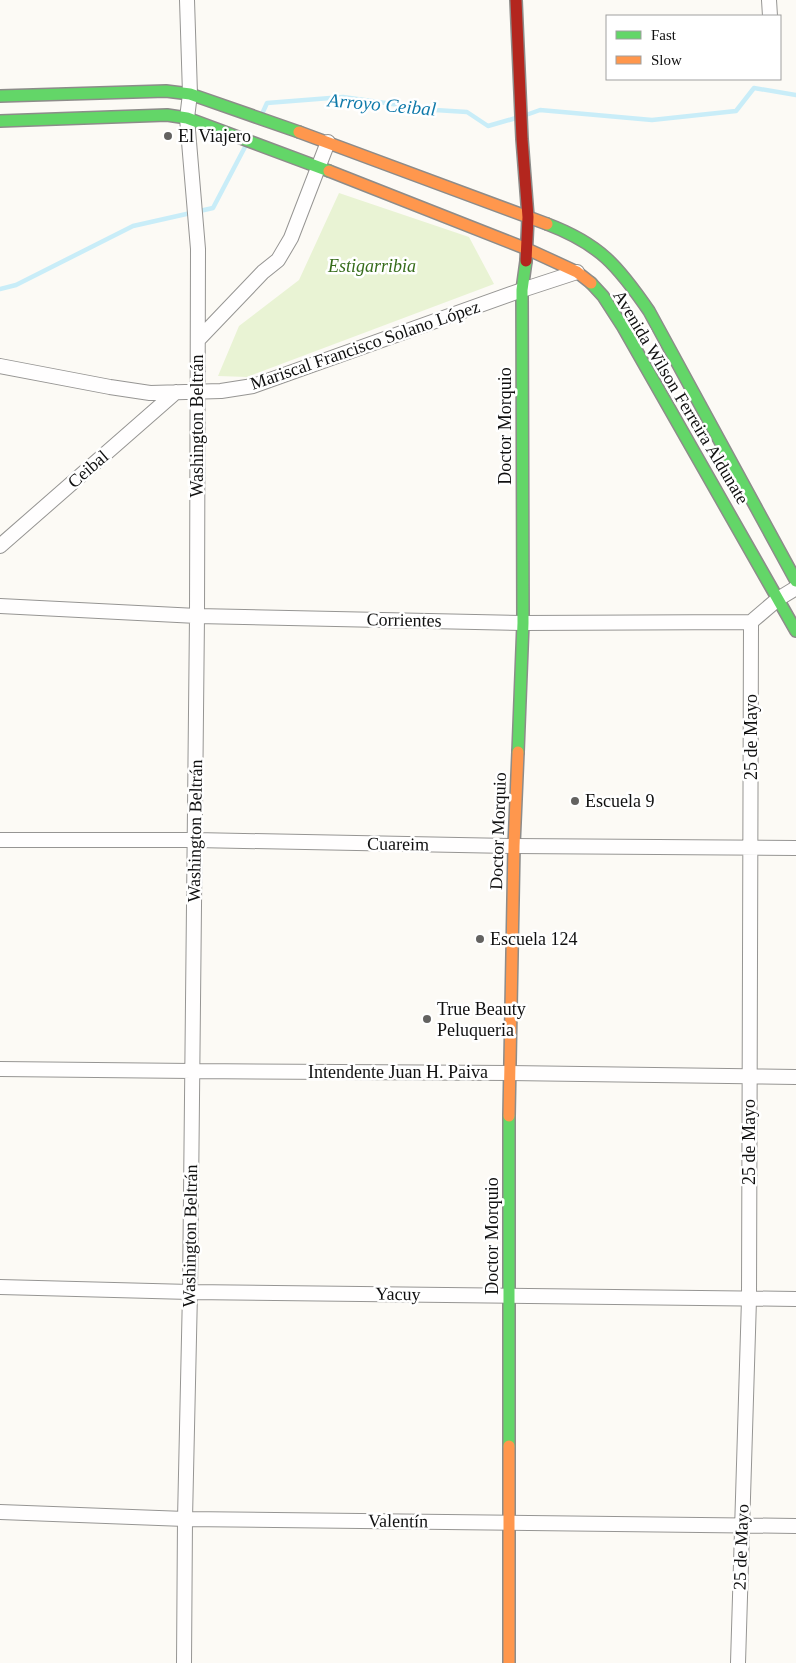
<svg xmlns="http://www.w3.org/2000/svg" width="796" height="1663" font-family="Georgia,serif">
  <rect width="100%" height="100%" fill="#fcfaf5"/>
  <path fill="#e9f3d4" d="M339,193L469,237L494,284L247,377L218,376L239,326L299,280Z"/>
  <g fill="none" stroke-linecap="round" stroke-linejoin="round">
    <path stroke="#c9edf8" stroke-width="4.5" d="M262,114L267,103L343,97L435,110L467,112L488,126L516,118
      M526,115L540,110L652,120L736,111L754,88L796,95
      M0,289L16,285L133,226L213,208L246,145"/>
    <g stroke="#969593" stroke-width="16">
      <path id="street" d="M769,0L770,16
        M198,340L263,272L278,260L291,238L328,142
        M0,366L110,387L150,393L221,391L253,386L522,290L577,272
        M0,546L176,392
        M0,606L197,616L523,623L751,622L778,599L796,588
        M0,840H195L514,846L796,848
        M0,1069L192,1071L509,1073L796,1077
        M0,1287L190,1292L796,1299
        M0,1512L185,1519L796,1526
        M184,1663L185,1519L190,1292L197,616L198,249L187,118L190,94L187,0
        M738,1663L749,1299L751,622"/>
    </g>
    <g stroke="#8d8c8a" stroke-width="14">
      <path id="fast" d="M0,96L166,91L190,94L299,132
        M0,121L167,115L187,118L329,171
        M547,224C600,244 618,266 649,311L796,581
        M591,283L603,296L623,327L796,631
        M518,752L523,623L522,290L526,261
        M509,1116V1446"/>
    </g>
    <g stroke="#8d8c8a" stroke-width="14">
      <path id="slow" d="M299,132L547,224
        M329,171L527,249L577,272L591,283
        M509,1116L514,846L518,752
        M509,1446V1663"/>
    </g>
    <g stroke="#8d8c8a" stroke-width="14">
      <path id="jam" d="M516,0L522,139L528,217L526,261"/>
    </g>
    <use href="#street" stroke="#fffefe" stroke-width="14"/>
    <use href="#fast" stroke="#63d668" stroke-width="11"/>
    <use href="#slow" stroke="#ff974d" stroke-width="11"/>
    <use href="#jam" stroke="#b3261e" stroke-width="11"/>
  </g>
  <g fill="#636260" stroke="#fff" stroke-width="2">
    <circle cx="168" cy="136" r="5"/>
    <circle cx="575" cy="801" r="5"/>
    <circle cx="480" cy="939" r="5"/>
    <circle cx="427" cy="1019" r="5"/>
  </g>
  <g text-anchor="middle" stroke-width="5" stroke-linejoin="round" paint-order="stroke">
    <g font-size="18" fill="#101010" stroke="#fff" text-anchor="start">
      <text x="178" y="142">El Viajero</text>
      <text x="585" y="807">Escuela 9</text>
      <text x="490" y="945">Escuela 124</text>
      <text x="437" y="1015">True Beauty<tspan x="437" dy="21">Peluqueria</tspan></text>
    </g>
    <g font-size="18" font-style="italic" fill="#366c1b" stroke="#fff">
      <text x="372" y="272">Estigarribia</text>
    </g>
    <g font-size="18" fill="#101010" stroke="#fff">
      <text transform="translate(365 345) rotate(-19)" y="6">Mariscal Francisco Solano López</text>
      <text transform="translate(681 397) rotate(59)" y="6">Avenida Wilson Ferreira Aldunate</text>
      <text transform="translate(197 426) rotate(-90)" y="6">Washington Beltrán</text>
      <text transform="translate(505 426) rotate(-90)" y="6">Doctor Morquio</text>
      <text transform="translate(88 469) rotate(-41)" y="6">Ceibal</text>
      <text transform="translate(404 620) rotate(1)" y="6">Corrientes</text>
      <text transform="translate(751 737) rotate(-90)" y="6">25 de Mayo</text>
      <text transform="translate(195 831) rotate(-89)" y="6">Washington Beltrán</text>
      <text transform="translate(498 831) rotate(-88)" y="6">Doctor Morquio</text>
      <text transform="translate(398 844) rotate(1)" y="6">Cuareim</text>
      <text x="398" y="1078">Intendente Juan H. Paiva</text>
      <text transform="translate(749 1142) rotate(-90)" y="6">25 de Mayo</text>
      <text transform="translate(190 1236) rotate(-89)" y="6">Washington Beltrán</text>
      <text transform="translate(492 1236) rotate(-90)" y="6">Doctor Morquio</text>
      <text transform="translate(398 1294) rotate(1)" y="6">Yacuy</text>
      <text transform="translate(398 1521) rotate(1)" y="6">Valentín</text>
      <text transform="translate(741 1547) rotate(-88)" y="6">25 de Mayo</text>
    </g>
    <g font-size="19" font-style="italic" fill="#107aaa" stroke="#fff">
      <text transform="translate(382 104) rotate(5)" y="7">Arroyo Ceibal</text>
    </g>
  </g>
  <rect x="606" y="15" width="175" height="65" fill="#ffffff" stroke="#9f9f9f"/>
  <rect x="616" y="31" width="25" height="8" fill="#63d668" stroke="#9f9f9f"/>
  <text x="651" y="40" font-size="15" fill="#101010">Fast</text>
  <rect x="616" y="56" width="25" height="8" fill="#ff974d" stroke="#9f9f9f"/>
  <text x="651" y="65" font-size="15" fill="#101010">Slow</text>
</svg>
